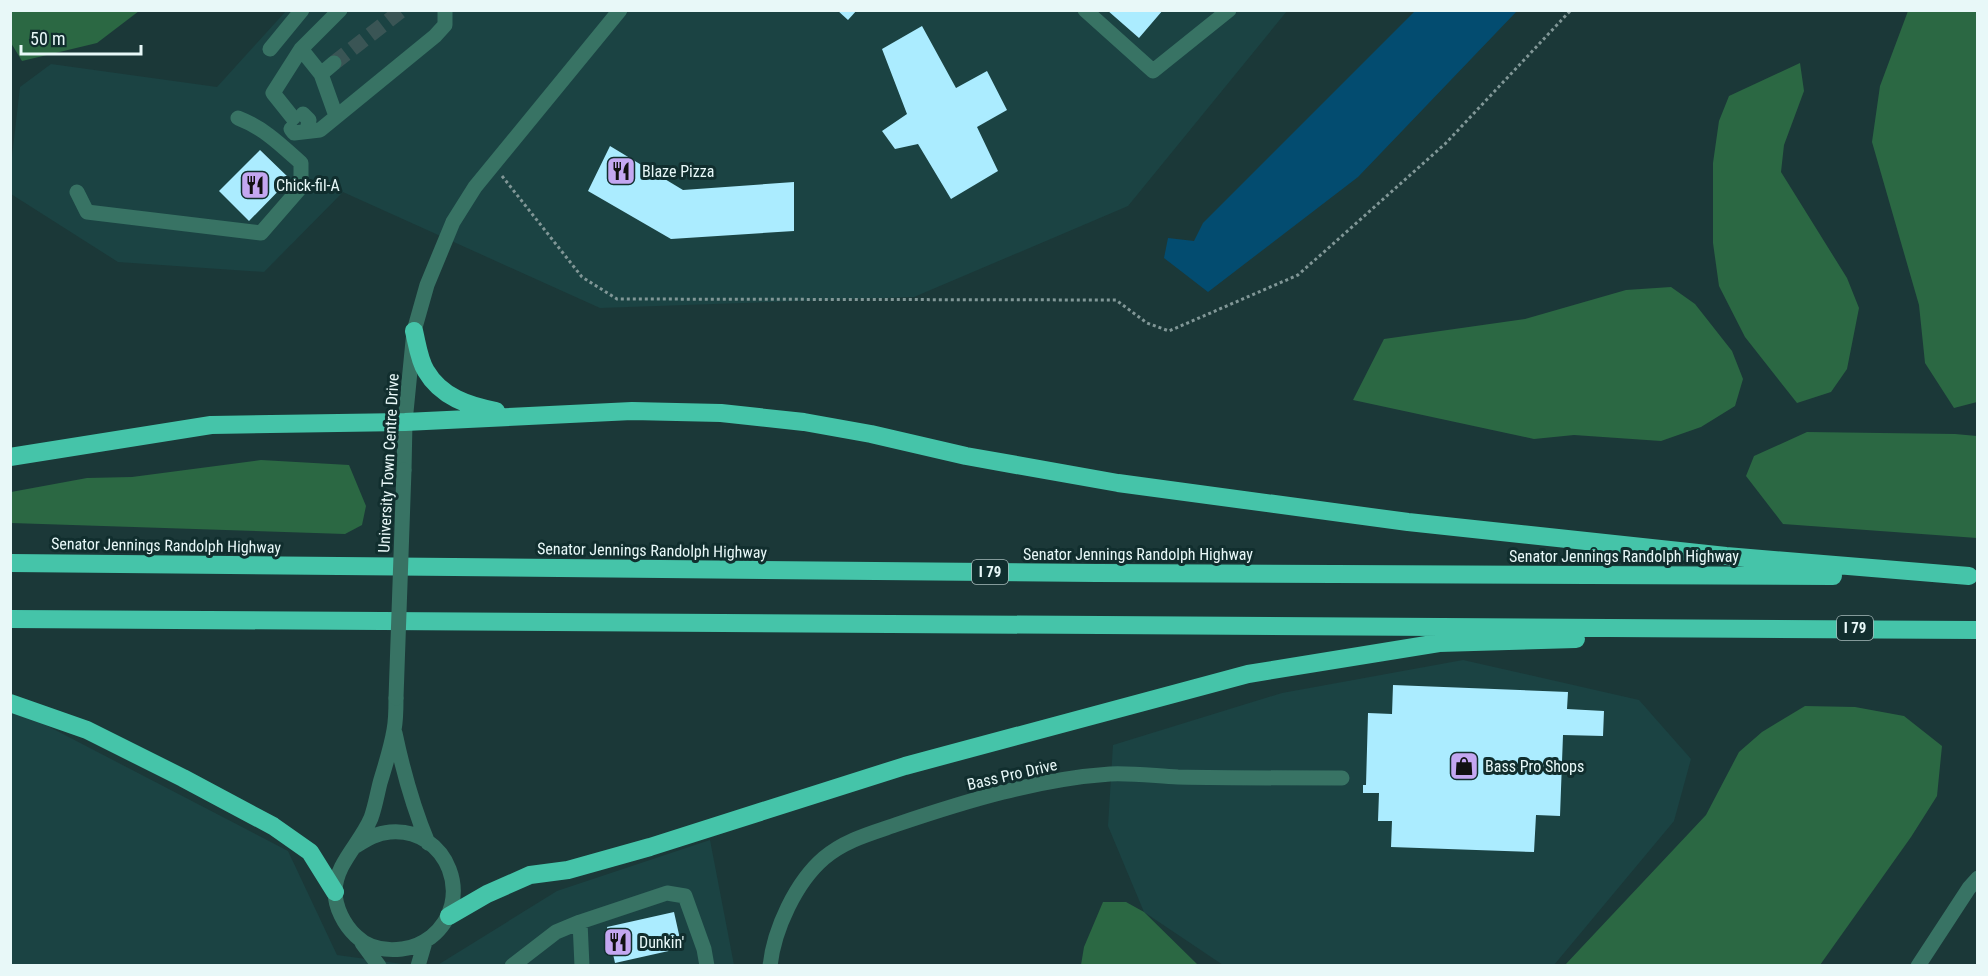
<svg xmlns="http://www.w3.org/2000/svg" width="1988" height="976" font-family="'Roboto Condensed',sans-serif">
  <rect width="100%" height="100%" fill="#1b3838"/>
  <path fill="#1b4343" d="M286,11H1287L1128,206L914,297L600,308L343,192L264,272L118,262L11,194V165L20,87L51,64L217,87Z
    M1463,660L1639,700L1691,759L1674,821L1554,965H1223L1144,912L1108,826L1113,745L1282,693Z
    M10,713L36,720L288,851L337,955L410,965H11Z
    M710,840L734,965L436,966L557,891Z"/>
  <path fill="#2b6843" d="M11,10H139V11L97,43L22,61L11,43Z
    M1908,11H1977V402L1954,408L1925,363L1919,305L1872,142L1880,86Z
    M1800,63L1804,91L1784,145L1781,172L1847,278L1859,308L1847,369L1831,392L1797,403L1745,337L1719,286L1713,243V163L1719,121L1729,96Z
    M1671,287L1695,304L1732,351L1743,379L1735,406L1701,427L1661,441L1574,435L1534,439L1353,400L1384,339L1525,319L1626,290Z
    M1807,432L1955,434L1977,436V538L1783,524L1746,476L1754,456Z
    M261,460L349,465L366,506L362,525L345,534L11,523V492L87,478L132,477Z
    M1805,706L1855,707L1904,716L1942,746L1937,796L1911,837L1820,965H1565L1706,815L1739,752L1762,732Z
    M1103,902H1126L1144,912L1198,965H1081L1084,947Z"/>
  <path fill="#034c70" d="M1415,11H1517L1358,177L1208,292L1164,258L1168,238L1194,241L1203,223Z"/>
  <path fill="#abecff" d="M837,10H857L848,20Z
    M1107,10H1163L1139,38Z
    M922,26L956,88L987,71L1007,110L977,127L998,171L951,199L918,144L895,149L882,131L907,114L882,49Z
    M610,146L683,190L794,182V231L671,239L588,191Z
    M260,150L290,179L249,221L219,191Z
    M1393,685L1568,692L1567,709L1604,711L1603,736L1563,735L1560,816L1536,815L1534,852L1391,847L1392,821H1378L1379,793H1363V785H1366L1368,713L1392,714Z
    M674,912L682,948L615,963L607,927Z"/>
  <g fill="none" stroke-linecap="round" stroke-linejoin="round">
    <path stroke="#3a5555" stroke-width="15" stroke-dasharray="15 8" stroke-linecap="butt" d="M334,63L402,10"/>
    <path stroke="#819797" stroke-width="3" stroke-dasharray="3 3" stroke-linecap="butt" d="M502,176L582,277L617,299L1116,300L1147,323L1169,331L1298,275L1445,144L1571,10"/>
    <path stroke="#387364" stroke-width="15" d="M1085,10L1153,71L1229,10
      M270,49L302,10
      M301,49L321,74L334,63
      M321,74L336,116
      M303,114L309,120L307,131
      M293,118L273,93L301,49L340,10
      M291,129L294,133L320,130L435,36L445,25V10
      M77,192L87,212L261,233L301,187V163C281,145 264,128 238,118
      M404,470L405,422L414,331L427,285L453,222L475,187L620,10
      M395,733C403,771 413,807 428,843
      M356,846C367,839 377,833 390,832C448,827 476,901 431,937C423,943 413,948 402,949C386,951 368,948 356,936C344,925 335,907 335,891C336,863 360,844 371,818C375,807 377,795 380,783C385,766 391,748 394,730C396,720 396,709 396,698
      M362,943L379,966
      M418,966L425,942
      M512,966L556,932L580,922
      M582,966L580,922L667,893L685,896L704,949L707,966
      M770,966C774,929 796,882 824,858C845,840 872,833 898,824C966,801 1038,779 1110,774C1132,773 1156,776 1178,777C1233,778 1287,778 1342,778
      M1918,966L1969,888L1978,878"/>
    <path stroke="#45c4a9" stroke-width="18" d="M414,331C417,343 419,360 426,371C441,397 469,406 496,411
      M10,457L211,425L405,422L632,411L721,413L804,422L871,434L966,456L1118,483L1408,522L1726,556L1969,576
      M10,563L1097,573L1833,576
      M10,619L1978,630
      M10,703L87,730L183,778L273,826L310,852L335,892
      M449,916L487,894L530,875L568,870L650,847L905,766L1248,674L1439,643L1576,639"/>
    <path stroke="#387364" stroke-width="15" d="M396,698L404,470"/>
  </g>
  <defs>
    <g id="restaurant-square" transform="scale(1.5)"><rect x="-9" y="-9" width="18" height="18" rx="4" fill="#c4a7f1" stroke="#112e2e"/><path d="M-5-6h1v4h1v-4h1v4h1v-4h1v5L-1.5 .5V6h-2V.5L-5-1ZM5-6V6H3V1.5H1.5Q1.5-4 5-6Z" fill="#111"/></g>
    <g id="shop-square" transform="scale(1.5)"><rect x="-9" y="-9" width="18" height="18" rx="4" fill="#c4a7f1" stroke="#112e2e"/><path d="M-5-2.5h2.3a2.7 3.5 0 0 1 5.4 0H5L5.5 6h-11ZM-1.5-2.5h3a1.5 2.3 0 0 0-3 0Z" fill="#111"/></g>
  </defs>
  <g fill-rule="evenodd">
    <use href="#restaurant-square" x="621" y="171"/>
    <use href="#restaurant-square" x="255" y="185"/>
    <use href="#shop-square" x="1464" y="766"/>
    <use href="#restaurant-square" x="618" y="942"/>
  </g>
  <g text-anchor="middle" stroke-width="6" stroke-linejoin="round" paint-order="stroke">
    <g fill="#112e2e" stroke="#a8bbbb" stroke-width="1.5">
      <rect x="972" y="560" width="36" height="24" rx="4.5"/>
      <rect x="1837" y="616" width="36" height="24" rx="4.5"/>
    </g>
    <g font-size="15" font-weight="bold" fill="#e8f8f8">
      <text x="990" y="577">I 79</text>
      <text x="1855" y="633">I 79</text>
    </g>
    <g font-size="16" fill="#e8f8f8" stroke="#112e2e" text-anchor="start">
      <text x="642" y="177">Blaze Pizza</text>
      <text x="276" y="191">Chick-fil-A</text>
      <text x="1485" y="772">Bass Pro Shops</text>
      <text x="639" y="948">Dunkin'</text>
    </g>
    <g font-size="16" fill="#e8f8f8" stroke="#112e2e">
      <text transform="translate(388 463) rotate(-87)" y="6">University Town Centre Drive</text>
      <text transform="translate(166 545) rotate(1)" y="6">Senator Jennings Randolph Highway</text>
      <text transform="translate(652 550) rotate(1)" y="6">Senator Jennings Randolph Highway</text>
      <text x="1138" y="560">Senator Jennings Randolph Highway</text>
      <text x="1624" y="562">Senator Jennings Randolph Highway</text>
      <text transform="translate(1012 774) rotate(-13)" y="6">Bass Pro Drive</text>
    </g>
  </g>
  <rect width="1988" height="976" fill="none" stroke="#e8f8f8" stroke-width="24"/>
  <path d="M21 45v9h120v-9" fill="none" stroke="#e8f8f8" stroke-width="3"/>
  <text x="30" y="45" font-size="18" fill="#e8f8f8" stroke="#112e2e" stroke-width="4.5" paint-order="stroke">50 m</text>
</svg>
